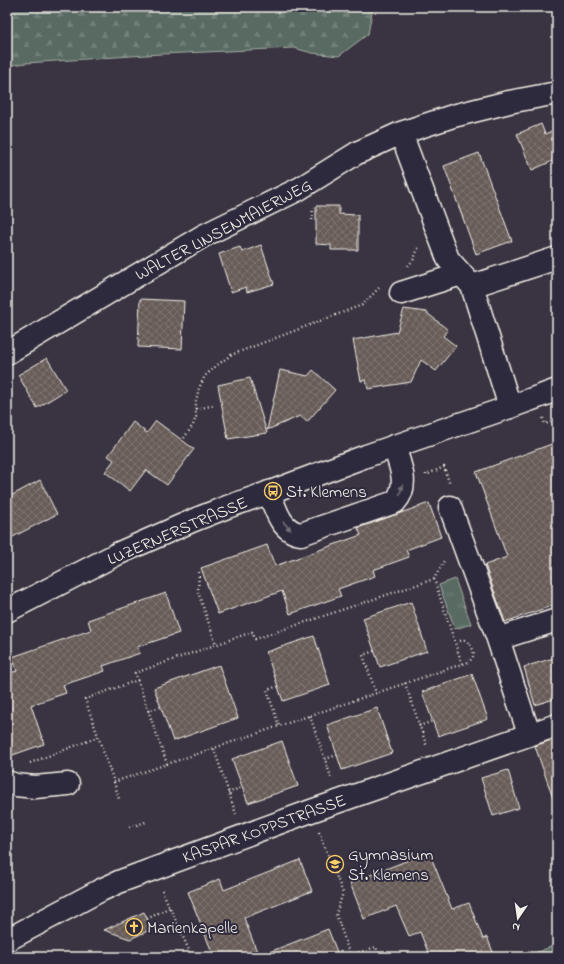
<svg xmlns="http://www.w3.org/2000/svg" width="564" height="964" font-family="'Indie Flower',sans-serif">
  <defs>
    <pattern id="forest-firs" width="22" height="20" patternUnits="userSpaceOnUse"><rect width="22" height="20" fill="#586a62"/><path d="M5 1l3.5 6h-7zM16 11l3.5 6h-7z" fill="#718078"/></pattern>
    <pattern id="park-tufts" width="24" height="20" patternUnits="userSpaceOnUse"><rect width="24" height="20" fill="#586a62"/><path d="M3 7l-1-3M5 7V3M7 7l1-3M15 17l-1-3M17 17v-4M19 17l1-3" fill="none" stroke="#718078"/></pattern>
    <pattern id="building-cross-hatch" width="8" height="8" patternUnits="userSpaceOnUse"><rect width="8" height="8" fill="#685c58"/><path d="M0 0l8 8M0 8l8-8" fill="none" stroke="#7e7470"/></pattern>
  </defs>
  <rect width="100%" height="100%" fill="#3a3442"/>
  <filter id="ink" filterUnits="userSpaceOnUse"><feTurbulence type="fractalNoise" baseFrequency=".025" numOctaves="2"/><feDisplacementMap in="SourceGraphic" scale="8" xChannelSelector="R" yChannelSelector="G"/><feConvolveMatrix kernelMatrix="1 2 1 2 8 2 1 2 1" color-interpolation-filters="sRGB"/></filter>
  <g filter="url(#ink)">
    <path fill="url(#forest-firs)" stroke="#a6aea5" d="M7,7H373L368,34L339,56L312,53L294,48L161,54L26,63L7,66Z
      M557,944V957H526Z"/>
    <path fill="url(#park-tufts)" stroke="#a6aea5" d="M455,579L471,624L455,629L439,585Z"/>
    <path fill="url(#building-cross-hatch)" stroke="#f4f1e8" d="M541,124L545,134L557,129V159L532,170L517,134Z
      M479,153L512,241L476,254L444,166Z
      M316,206H339V214L358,215V250H331V245L316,244Z
      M261,245L274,284L247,292L246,287L231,292L219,254L240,247L242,252Z
      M140,299L184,301L182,349L138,347Z
      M404,309L426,312L448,330L443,336L456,346L436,371L421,360L411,382L368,389L366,380L361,381L353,340L397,332Z
      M47,358L66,390L37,408L18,375Z
      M280,370L308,376L313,370L335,390L307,422L300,416L267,430Z
      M250,378L267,433L228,439L218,385Z
      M156,421L194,449L167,485L146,470L130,491L105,472L114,460L108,456L133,422L147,433Z
      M557,442V604L505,622L485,565L507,557L476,472Z
      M40,480L57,514L7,540V498Z
      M429,503L441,537L406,550L409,557L373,570L375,576L338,589L341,596L290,614L282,591L218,614L201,568L267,545L275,566L361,535L358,528Z
      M166,593L179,633L137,647L140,653L103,666L105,671L63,685L66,693L31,705L44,744L7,757V674L17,671L12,657L91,630L88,620Z
      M411,602L427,651L380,667L363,618Z
      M314,636L330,685L283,701L266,652Z
      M557,657V698L535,705L524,667Z
      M219,665L238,718L173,741L154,688Z
      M472,674L488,719L438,736L422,692Z
      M377,708L392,753L342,770L327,725Z
      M557,738V800L554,801L535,746Z
      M282,741L298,786L248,803L232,759Z
      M508,770L519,808L493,816L481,778Z
      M429,852L452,909L469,903L483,939L487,937L495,957H430L420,932L409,936L396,906L364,919L350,883Z
      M300,860L312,891L244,918L259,957H214L188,892L220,879L224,890Z
      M144,912L152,929L130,939L104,930Z
      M328,929L339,957H260L259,956Z"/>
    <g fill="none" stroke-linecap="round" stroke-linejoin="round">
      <g stroke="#f4f1e8" stroke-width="25">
        <path id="minor" d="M401,133L448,259L472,286L510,407
          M472,286L557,258
          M401,293L461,274
          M7,353L203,236L299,189L357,153L401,133L453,116L509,102L557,93
          M269,492C275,508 281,532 301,534L395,502C410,486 400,465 394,446
          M450,507L498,639L529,734
          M498,639L557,620
          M7,782L16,785L35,787L68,784
          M7,940L101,890L121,881L311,811L557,725"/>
      </g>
      <g stroke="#f4f1e8" stroke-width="25">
        <path id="major" d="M7,611L117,554L194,520L227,507L273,491L366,456L510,407L557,390"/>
      </g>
      <path stroke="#f4f1e8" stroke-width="2.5" stroke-dasharray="1 3" stroke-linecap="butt" d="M312,220L313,207
        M408,266L414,259L419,246
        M196,409L215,405
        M543,418L545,424L557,420
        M184,438L193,425L196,417V401L199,388L205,376L216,366L231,355L362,305L379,288
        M426,474V475L444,467L450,485
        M199,572L198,592L216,644
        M460,641L464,640C473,645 478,656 468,662C466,663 464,664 462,664
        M374,651L363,655L376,693
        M138,680L85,699L114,782L462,664L434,579
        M405,683L427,747
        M278,686L267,690L279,726
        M148,711L160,707
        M310,716L332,780
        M419,726L433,721
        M214,749L236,814
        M325,759L337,755
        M30,763L98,737
        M167,764L135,673L252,632L255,639L434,579L445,559
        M114,782L119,799
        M228,793L242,787
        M129,827L146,822
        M319,832L343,893L336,914L350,955L376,947L380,957
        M162,890L192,957
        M147,919L170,907"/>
      <use href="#minor" stroke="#2f2a3d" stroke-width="22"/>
      <use href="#major" stroke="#2f2a3d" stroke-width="22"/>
    </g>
    <defs><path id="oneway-solid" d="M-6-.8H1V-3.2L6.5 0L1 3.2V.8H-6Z"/></defs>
    <g fill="#747079">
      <use href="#oneway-solid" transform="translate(401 490) rotate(-75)"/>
      <use href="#oneway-solid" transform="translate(287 526) rotate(47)"/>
    </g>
  </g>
  <defs>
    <g id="bus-ring" transform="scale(0.9)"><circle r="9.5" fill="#2f2a3d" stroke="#ffd166" stroke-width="1.5"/><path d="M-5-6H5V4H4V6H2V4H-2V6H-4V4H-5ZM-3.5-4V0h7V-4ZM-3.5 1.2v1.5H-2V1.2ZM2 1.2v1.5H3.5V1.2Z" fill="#ffd166"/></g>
    <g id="school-ring" transform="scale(0.9)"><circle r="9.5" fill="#2f2a3d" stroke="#ffd166" stroke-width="1.5"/><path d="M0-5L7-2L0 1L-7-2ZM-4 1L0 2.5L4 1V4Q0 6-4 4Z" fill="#ffd166"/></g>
    <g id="church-ring" transform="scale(0.9)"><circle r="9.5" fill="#2f2a3d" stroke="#ffd166" stroke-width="1.5"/><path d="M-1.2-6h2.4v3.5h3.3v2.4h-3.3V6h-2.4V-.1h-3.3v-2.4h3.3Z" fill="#ffd166"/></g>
  </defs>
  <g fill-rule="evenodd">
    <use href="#bus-ring" x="273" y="491"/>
    <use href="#school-ring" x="335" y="864"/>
    <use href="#church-ring" x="134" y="927"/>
  </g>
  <g text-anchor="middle" stroke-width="4" stroke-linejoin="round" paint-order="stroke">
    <g font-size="17" fill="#f4f1e8" stroke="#2f2a3d">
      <text transform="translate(223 229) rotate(-28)" y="6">WALTER LINSENMAIERWEG</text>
      <text transform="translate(177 530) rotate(-23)" y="6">LUZERNERSTRASSE</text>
      <text transform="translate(264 828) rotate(-20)" y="6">KASPAR KOPPSTRASSE</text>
    </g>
    <g font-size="17" fill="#f4f1e8" stroke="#2f2a3d" text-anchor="start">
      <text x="286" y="497">St. Klemens</text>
      <text x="348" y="860">Gymnasium<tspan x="348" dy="20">St. Klemens</tspan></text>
      <text x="147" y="933">Marienkapelle</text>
    </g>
  </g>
  <rect width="564" height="964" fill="none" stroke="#2f2a3d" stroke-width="24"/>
  <rect x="12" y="12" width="540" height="940" fill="none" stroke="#f4f1e8" stroke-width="1.5" filter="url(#ink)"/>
  <g transform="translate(518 918) rotate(193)" stroke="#2f2a3d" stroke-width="3" paint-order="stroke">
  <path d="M0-3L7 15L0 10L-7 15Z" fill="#f4f1e8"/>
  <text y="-6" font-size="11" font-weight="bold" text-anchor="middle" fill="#f4f1e8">N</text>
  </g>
</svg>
